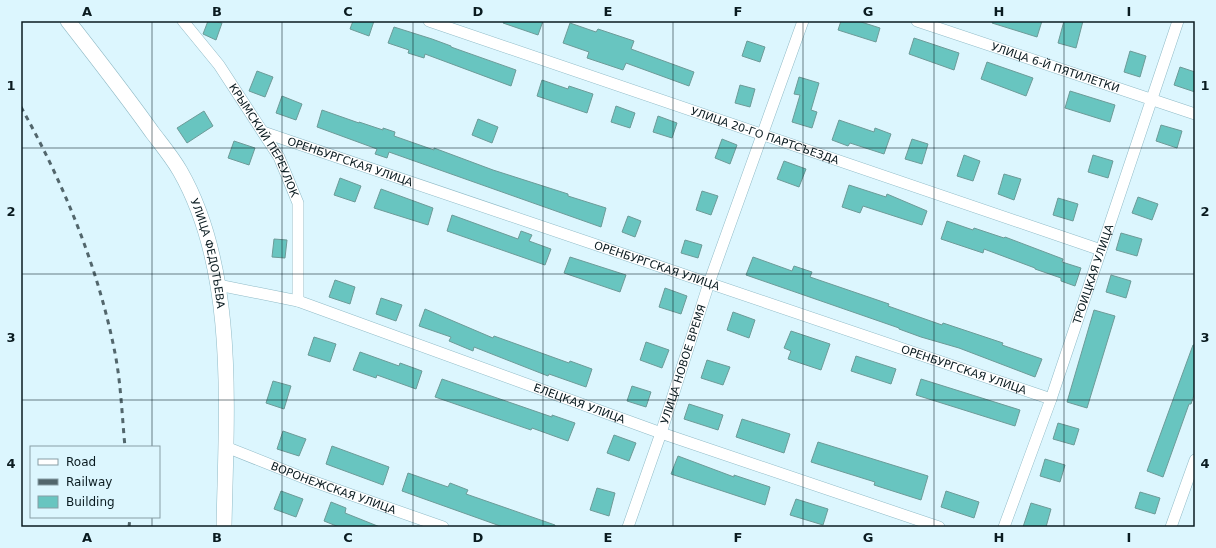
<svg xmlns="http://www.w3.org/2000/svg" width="1216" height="548" font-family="'DejaVu Sans',sans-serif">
  <rect width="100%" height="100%" fill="#dcf6fe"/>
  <path fill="#68c5c0" stroke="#6d9b98" d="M208,21L222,23L216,40L203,34Z
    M353,21H374L369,36L350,29Z
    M504,21H543L538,35L503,23Z
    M841,21H858L880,28L876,42L838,30Z
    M993,21H1042L1037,37L992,23Z
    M1064,21H1083L1076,48L1058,43Z
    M570,23L596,32L598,29L634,41L631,49L694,72L689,86L626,63L623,70L587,58L589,52L563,43Z
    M394,27L432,39L451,46V47L516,70L511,86L425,54L424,58L408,53L409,50L388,43Z
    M914,38L959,53L954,70L909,54Z
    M747,41L765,47L760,62L742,56Z
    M1130,51L1146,56L1140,77L1124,72Z
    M987,62L1033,78L1026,96L981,79Z
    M1180,67L1195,72V92L1174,85Z
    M257,71L273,77L265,97L249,91Z
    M799,77L819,83L811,110L817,112L812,128L792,122L800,95L794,94Z
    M542,80L568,89L569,86L593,94L587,113L537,96Z
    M740,85L755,89L750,107L735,103Z
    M1070,91L1115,105L1110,122L1065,108Z
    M282,96L302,104L296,120L276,113Z
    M616,106L635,113L630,128L611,122Z
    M322,110L359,123V122L383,130V128L395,132L394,136L434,150V148L493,170L568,194V196L606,208L601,227L389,152L387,158L375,154L377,149L317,127Z
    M204,111L213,126L187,143L177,128Z
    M658,116L677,123L672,138L653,132Z
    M478,119L498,127L492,143L472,135Z
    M839,120L874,132L875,128L891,134L884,154L850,143L848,146L832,140Z
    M1161,125L1182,131L1177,148L1156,141Z
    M722,139L737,145L730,164L715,158Z
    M912,139L928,144L922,164L905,159Z
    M234,141L255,148L249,165L228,158Z
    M964,155L980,161L973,181L957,176Z
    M1093,155L1113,161L1108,178L1088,172Z
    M784,161L806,169L799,187L777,179Z
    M1004,174L1021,179L1014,200L998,194Z
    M340,178L361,186L355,202L334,195Z
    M849,185L886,197L887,194L927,211L922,225L863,206L860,213L842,207Z
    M381,189L433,208L428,225L374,208Z
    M702,191L718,196L711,215L696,210Z
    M1138,197L1158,204L1152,220L1132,213Z
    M1058,198L1078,204L1073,221L1053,215Z
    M452,215L518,239L521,231L532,235L529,241L551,249L545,265L447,231Z
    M628,216L641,221L635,237L622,232Z
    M947,221L973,230L974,228L1004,238L1005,237L1063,259L1062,262L1081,268L1075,286L1061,281V278L1035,269V268L984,249L983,253L941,239Z
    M1121,233L1142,239L1137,256L1116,250Z
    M274,239L287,240L285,258L272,257Z
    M685,240L702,245L698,258L681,253Z
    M570,257L626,275L620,292L564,273Z
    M753,257L792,271L794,266L812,272L810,277L889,304L888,306L942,325L943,323L1003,343L1002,345L1042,359L1035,377L959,348L921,337L899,329V328L746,275Z
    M1111,275L1131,281L1126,298L1106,292Z
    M335,280L355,287L350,304L329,297Z
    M665,288L687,296L681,314L659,307Z
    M381,298L402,305L396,321L376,314Z
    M425,309L493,338L494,336L569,363L570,361L592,369L586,387L549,374L548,376L474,347L473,351L449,341L451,337L419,326Z
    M1094,310L1115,316L1087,408L1067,402Z
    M733,312L755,320L749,338L727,330Z
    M791,331L830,344L821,370L788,359L791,351L784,348Z
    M314,337L336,344L330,362L308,355Z
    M646,342L669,350L662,368L640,360Z
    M1193,345H1195V392L1191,404H1189L1163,477L1147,471Z
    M360,352L399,366L400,363L422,371L416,389L377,375L376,378L353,370Z
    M856,356L896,369L891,384L851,371Z
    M707,360L730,367L723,385L701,378Z
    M442,379L552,417V415L575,423L568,441L532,428L531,430L435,397Z
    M921,379L1020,410L1015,426L916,395Z
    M273,381L291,386L284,409L266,403Z
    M632,386L651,392L646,407L627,401Z
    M689,404L723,415L718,430L684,419Z
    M742,419L790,434L784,453L736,437Z
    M1058,423L1079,429L1074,445L1053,439Z
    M283,431L306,439L299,456L277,449Z
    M614,435L636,443L629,461L607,453Z
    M818,442L928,476L921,500L874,485L875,482L811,462Z
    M332,446L389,467L383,485L326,464Z
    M678,456L734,477V475L770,487L765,505L671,474Z
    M1045,459L1065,465L1060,482L1040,476Z
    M408,473L448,487L450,483L468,490L466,494L555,525V527H503L402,491Z
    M597,488L615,493L609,516L590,510Z
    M281,491L303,499L296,517L274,509Z
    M946,491L979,502L974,518L941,507Z
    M1140,492L1160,498L1155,514L1135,508Z
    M796,499L828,509L823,525L790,515Z
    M331,502L346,508L345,513L380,527H339L324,521Z
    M1031,503L1051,509L1046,527H1023Z"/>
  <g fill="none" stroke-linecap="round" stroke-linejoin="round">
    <g stroke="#90bbc7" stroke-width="12">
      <g id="street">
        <path id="s1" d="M183,21L219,65L279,157L298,203V301"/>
        <path id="s2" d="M429,21L1101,250"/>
        <path id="s3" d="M917,21L1195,114"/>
        <path id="s4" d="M263,132L1051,399"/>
        <path id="s5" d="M218,285L298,301L661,433L939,527"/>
        <path id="s6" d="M226,447L309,480L443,527"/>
        <path id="s7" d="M628,527L661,433L709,283L803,21"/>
        <path id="s8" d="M1004,527L1051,399L1178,21"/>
        <path d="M1171,527L1195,460"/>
      </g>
    </g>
    <g stroke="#90bbc7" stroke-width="16">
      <g id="secondary">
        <path id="s9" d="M68,21C96,57 125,94 152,132C161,144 172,157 180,171C238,272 226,414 224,527"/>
      </g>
    </g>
    <use href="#street" stroke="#fff" stroke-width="11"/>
    <use href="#secondary" stroke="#fff" stroke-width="15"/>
    <path stroke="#52666c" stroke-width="3" stroke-dasharray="5 5" stroke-linecap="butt" d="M21,107C64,184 98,267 115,353C121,384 122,416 125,447
      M129,527L130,517"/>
  </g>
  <path fill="none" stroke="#0a1b20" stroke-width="1" stroke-opacity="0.55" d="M152,21V447M282,21V527M413,21V527M543,21V527M673,21V527M803,21V527M934,21V527M1064,21V527M21,148H1195M21,274H1195M21,400H1195M152,517V527"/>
  <g text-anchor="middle" stroke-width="3.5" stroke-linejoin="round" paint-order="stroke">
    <g font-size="11" fill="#0a1b20" stroke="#dcf6fe">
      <text dy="4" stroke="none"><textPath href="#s3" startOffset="146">УЛИЦА 6-Й ПЯТИЛЕТКИ</textPath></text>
      <text dy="4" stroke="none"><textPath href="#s2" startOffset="355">УЛИЦА 20-ГО ПАРТСЪЕЗДА</textPath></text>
      <text dy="4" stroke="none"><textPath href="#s1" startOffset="145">КРЫМСКИЙ ПЕРЕУЛОК</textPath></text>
      <text dy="4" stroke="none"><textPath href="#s4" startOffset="92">ОРЕНБУРГСКАЯ УЛИЦА</textPath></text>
      <text dy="4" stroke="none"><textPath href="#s9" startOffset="275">УЛИЦА ФЕДОТЬЕВА</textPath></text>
      <text dy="4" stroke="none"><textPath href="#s4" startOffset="416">ОРЕНБУРГСКАЯ УЛИЦА</textPath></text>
      <text dy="4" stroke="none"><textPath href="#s8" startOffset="268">ТРОИЦКАЯ УЛИЦА</textPath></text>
      <text dy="4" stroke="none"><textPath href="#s7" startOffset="172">УЛИЦА НОВОЕ ВРЕМЯ</textPath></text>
      <text dy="4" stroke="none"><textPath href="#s4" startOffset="740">ОРЕНБУРГСКАЯ УЛИЦА</textPath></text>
      <text dy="4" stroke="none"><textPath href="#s5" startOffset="381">ЕЛЕЦКАЯ УЛИЦА</textPath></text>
      <text dy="4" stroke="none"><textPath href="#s6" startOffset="115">ВОРОНЕЖСКАЯ УЛИЦА</textPath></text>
    </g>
  </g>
  <rect width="1216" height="548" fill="none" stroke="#dcf6fe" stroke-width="44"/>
  <rect x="30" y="446" width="130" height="72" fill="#dcf6fe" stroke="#889ea5"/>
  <rect x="38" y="459" width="20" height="6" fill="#ffffff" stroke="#889ea5"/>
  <text x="66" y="466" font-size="12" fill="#0a1b20">Road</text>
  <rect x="38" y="479" width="20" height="6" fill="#52666c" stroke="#889ea5"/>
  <text x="66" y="486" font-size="12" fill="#0a1b20">Railway</text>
  <rect x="38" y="496" width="20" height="12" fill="#68c5c0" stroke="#889ea5"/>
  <text x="66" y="506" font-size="12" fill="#0a1b20">Building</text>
  <rect x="22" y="22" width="1172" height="504" fill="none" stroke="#0a1b20" stroke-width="1.5"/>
  <g font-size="13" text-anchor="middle" font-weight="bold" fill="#0a1b20">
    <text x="87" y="16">A</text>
    <text x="217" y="16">B</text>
    <text x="348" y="16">C</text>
    <text x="478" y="16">D</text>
    <text x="608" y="16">E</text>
    <text x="738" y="16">F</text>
    <text x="868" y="16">G</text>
    <text x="999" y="16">H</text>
    <text x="1129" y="16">I</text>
    <text x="11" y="90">1</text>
    <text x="1205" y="90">1</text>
    <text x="11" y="216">2</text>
    <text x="1205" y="216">2</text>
    <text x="11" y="342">3</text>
    <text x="1205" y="342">3</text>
    <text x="11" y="468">4</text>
    <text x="1205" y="468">4</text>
    <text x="87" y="542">A</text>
    <text x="217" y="542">B</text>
    <text x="348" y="542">C</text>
    <text x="478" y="542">D</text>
    <text x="608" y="542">E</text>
    <text x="738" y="542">F</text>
    <text x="868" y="542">G</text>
    <text x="999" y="542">H</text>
    <text x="1129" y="542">I</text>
  </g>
</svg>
